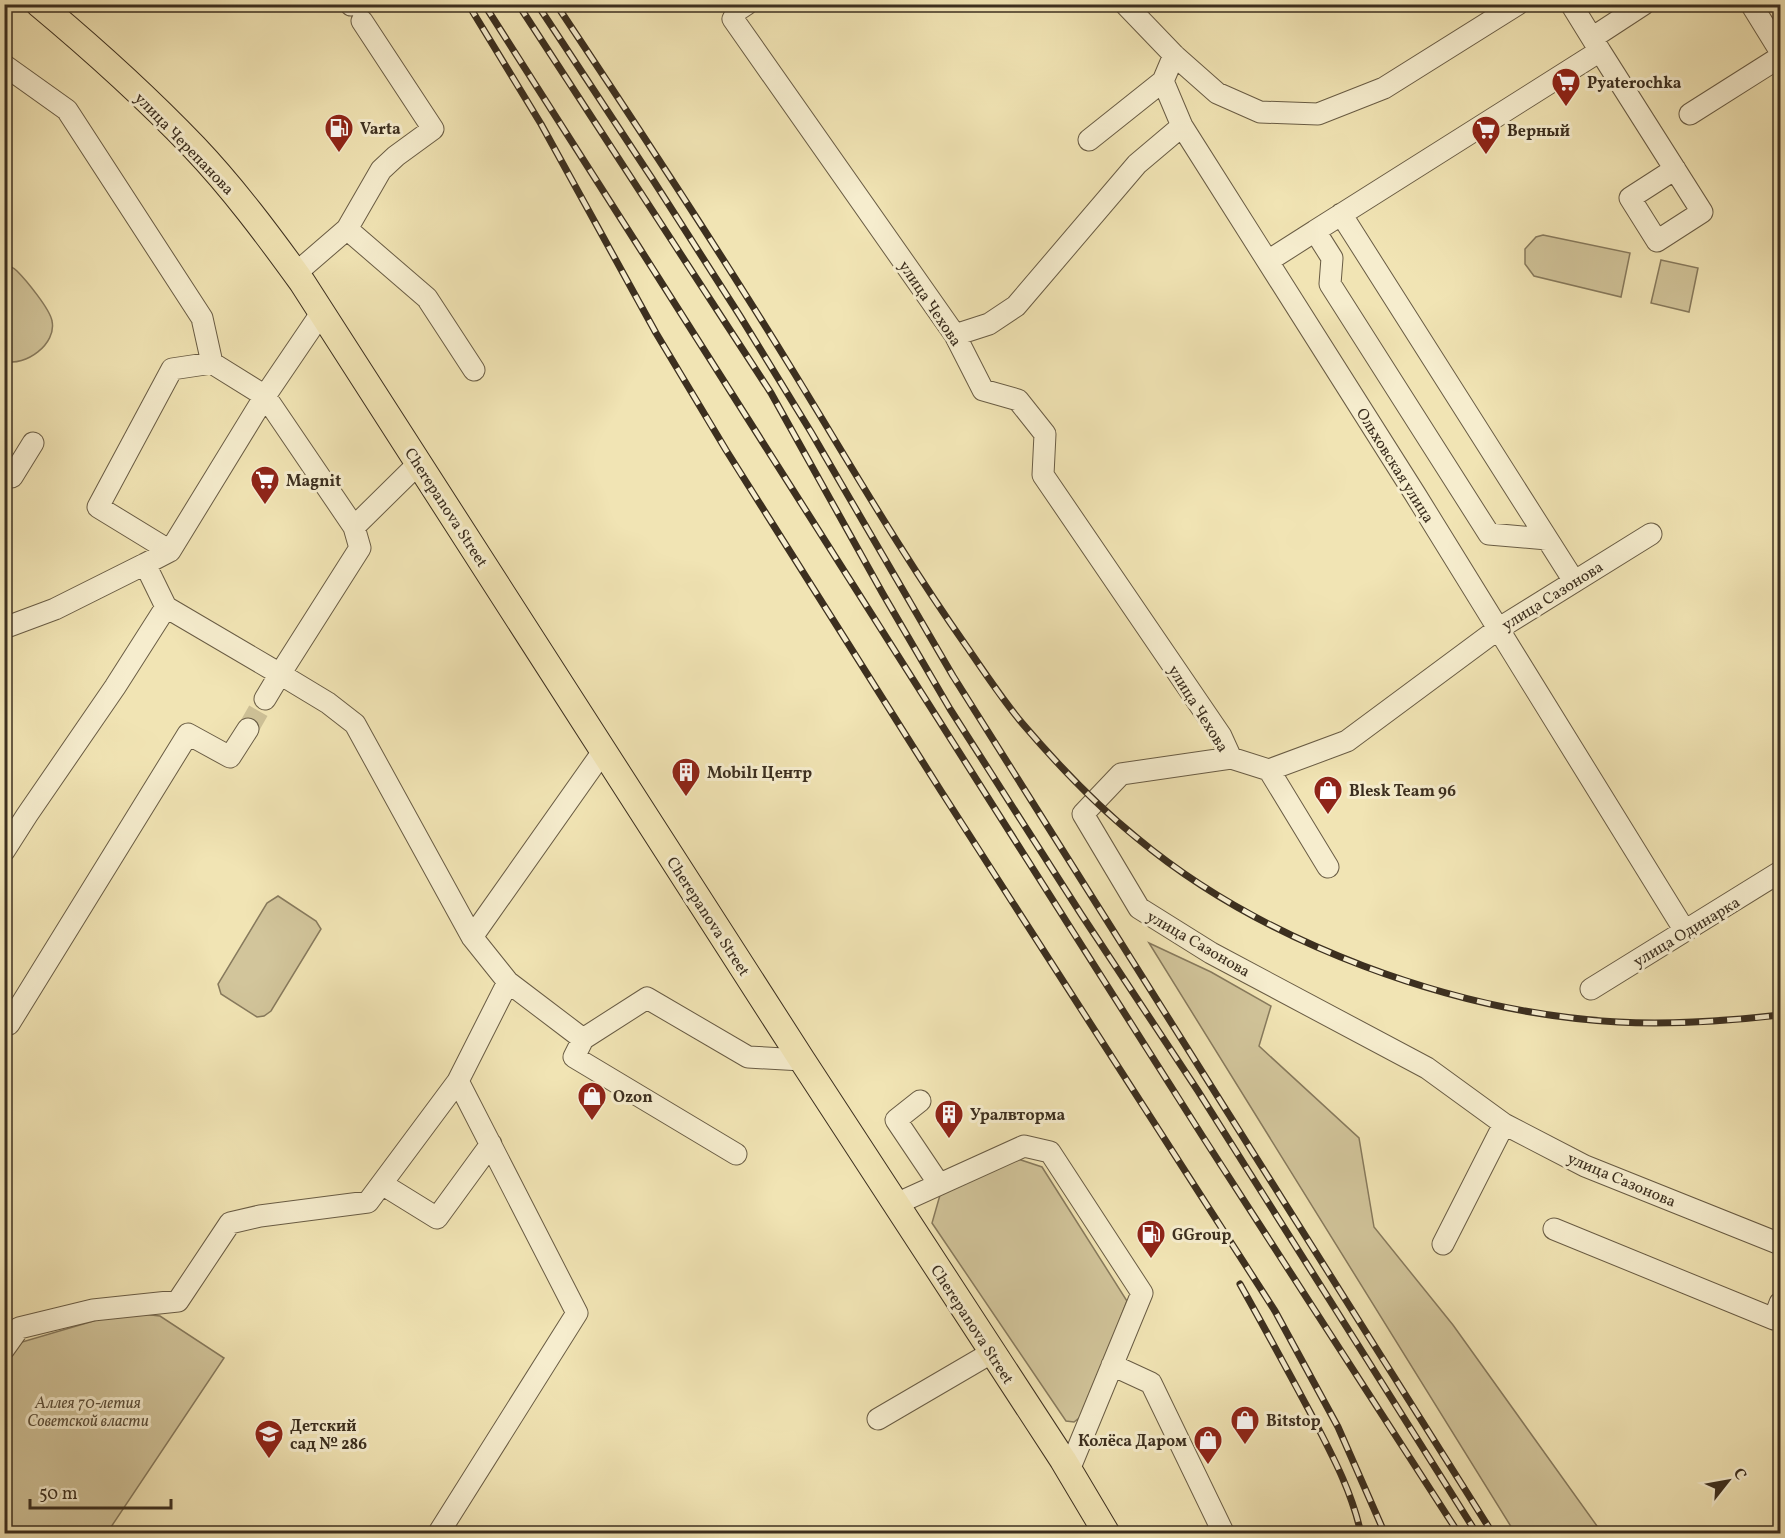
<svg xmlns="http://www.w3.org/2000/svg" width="1785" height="1538" font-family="Vollkorn,serif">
  <rect width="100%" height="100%" fill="#f1e4b4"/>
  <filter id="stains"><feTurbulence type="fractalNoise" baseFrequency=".00333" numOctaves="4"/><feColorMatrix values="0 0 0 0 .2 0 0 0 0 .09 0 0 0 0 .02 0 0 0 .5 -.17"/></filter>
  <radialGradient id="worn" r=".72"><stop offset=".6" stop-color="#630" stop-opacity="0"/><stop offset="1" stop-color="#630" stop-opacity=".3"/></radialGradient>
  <path fill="#d2c59b" stroke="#877a5d" stroke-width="1.5" d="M1543,235L1630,253L1621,297L1534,276L1525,264V249L1536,237Z
    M1661,260L1698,268L1689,312L1651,303Z
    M5,264C9,266 13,267 17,271C26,280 50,309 52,321C57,344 25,367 5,361Z
    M278,896L316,921L321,929L271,1011L264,1016L257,1017L221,994L218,984L267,903Z
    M1149,943L1211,972L1271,1006L1259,1046L1359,1138L1374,1227L1453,1325L1602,1533H1515Z
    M1018,1159L1042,1167L1127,1301L1083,1415L1074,1422L1066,1421L932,1223L940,1195Z
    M124,1312L160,1316L224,1358L107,1533L5,1534V1347Z"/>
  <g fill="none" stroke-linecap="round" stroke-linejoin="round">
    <path stroke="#cdc096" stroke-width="21" stroke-dasharray="21 10" stroke-linecap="butt" d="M248,729L265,699"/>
    <g stroke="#695c44" stroke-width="23">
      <path id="minor" d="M351,4V5
        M747,4L738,10L733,19L955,335L983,390L1018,400L1045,434L1043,475L1221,736L1231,758
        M1125,4L1174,55L1217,93L1260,112L1318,114L1384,88L1518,4
        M1751,4L1780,51
        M1592,38L1644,4
        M1600,51L1702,212L1657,241L1630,198L1675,169
        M1174,55L1163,81L1182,126L1415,494L1685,931
        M4,65L67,110L202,318L212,363
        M1690,114L1780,57
        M1089,140L1163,81
        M1341,214L1574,581
        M347,229L427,298L474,370
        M1268,261L1315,231
        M296,273L347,229L381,170L396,156L433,129L362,21
        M955,335L989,324L1016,306L1137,164L1182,126
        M4,473L12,477L33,443
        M1651,534L1498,629L1347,741L1269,770L1231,758L1121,774L1083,814L1139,908L1211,953L1427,1068L1504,1124L1585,1166L1780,1244
        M1547,539L1489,534L1330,284L1332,258L1315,231L1600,51L1571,4
        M170,551L98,507L172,369L212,363L265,396L354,527L419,463
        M166,607L280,674L360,548L354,527
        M4,628L55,609L145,564
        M265,699L280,674L328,703L355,724L472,937L508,982L583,1039
        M1269,770L1328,867
        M4,851L27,815L115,687L166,607L145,564L170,551L265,396L322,312
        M472,937L604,750
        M1591,989L1780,872
        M9,1024L188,734L230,757L248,729
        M920,1101L896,1120L939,1184
        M736,1154L574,1057L583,1039L647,998L748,1057L802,1060
        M382,1184L437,1218L491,1144
        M896,1204L1024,1146L1050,1152L1142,1293L1069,1470
        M1554,1229L1774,1319L1780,1303
        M1443,1244L1504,1124
        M4,1349L19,1328L93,1310L178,1301L230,1223L260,1216L368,1202L458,1081
        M1112,1365L1151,1383L1224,1534
        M878,1419L991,1353
        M438,1534L577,1313L458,1081L508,982"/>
    </g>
    <g stroke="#3c2f1f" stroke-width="28">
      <path id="major" d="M39,4C93,49 145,96 194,147C233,188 268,235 302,282L802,1060L1063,1460L1107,1534"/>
    </g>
    <use href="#minor" stroke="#f6edce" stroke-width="21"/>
    <use href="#major" stroke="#f1e4b4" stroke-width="26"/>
    <g stroke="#3c2f1f" stroke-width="7">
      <path id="rail" d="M468,4L541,124L656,333L726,450L941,791L1275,1311L1338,1427L1385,1534
        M484,4L637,244L1203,1137L1459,1534
        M518,4L771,393L883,594L950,709L1081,914L1198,1091L1477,1534
        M537,4L653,180L740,316L811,432L953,676L1493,1534
        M556,4C637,126 717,247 793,371C850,464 904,558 967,647C985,673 1002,699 1022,723C1057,764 1095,804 1137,838C1263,943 1455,1013 1618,1022C1672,1025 1727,1021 1780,1015
        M1240,1284C1264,1327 1288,1371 1311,1414C1331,1453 1352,1491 1361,1534"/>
    </g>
    <use href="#rail" stroke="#f6edce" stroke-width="4.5" stroke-dasharray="14" stroke-linecap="butt"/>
  </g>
  <defs>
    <g id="supermarket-pin" transform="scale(1.5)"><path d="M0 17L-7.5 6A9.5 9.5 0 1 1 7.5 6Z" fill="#8f2418" stroke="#f6edce"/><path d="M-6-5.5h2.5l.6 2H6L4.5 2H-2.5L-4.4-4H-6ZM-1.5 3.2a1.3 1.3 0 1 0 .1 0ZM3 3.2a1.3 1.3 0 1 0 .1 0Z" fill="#fff"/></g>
    <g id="fuel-pin" transform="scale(1.5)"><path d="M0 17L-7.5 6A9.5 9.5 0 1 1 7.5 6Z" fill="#8f2418" stroke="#f6edce"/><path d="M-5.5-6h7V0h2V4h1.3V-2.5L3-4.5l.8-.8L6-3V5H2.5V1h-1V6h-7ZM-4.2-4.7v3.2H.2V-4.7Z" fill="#fff"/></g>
    <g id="building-pin" transform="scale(1.5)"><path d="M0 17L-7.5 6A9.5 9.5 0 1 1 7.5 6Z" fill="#8f2418" stroke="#f6edce"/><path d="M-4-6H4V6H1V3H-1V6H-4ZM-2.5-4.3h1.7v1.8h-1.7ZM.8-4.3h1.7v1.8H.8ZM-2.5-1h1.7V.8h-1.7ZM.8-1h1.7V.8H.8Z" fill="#fff"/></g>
    <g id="shop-pin" transform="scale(1.5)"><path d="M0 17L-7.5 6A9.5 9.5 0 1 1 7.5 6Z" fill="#8f2418" stroke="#f6edce"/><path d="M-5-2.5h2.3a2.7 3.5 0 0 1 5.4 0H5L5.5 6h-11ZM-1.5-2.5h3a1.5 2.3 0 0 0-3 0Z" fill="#fff"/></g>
    <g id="school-pin" transform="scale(1.5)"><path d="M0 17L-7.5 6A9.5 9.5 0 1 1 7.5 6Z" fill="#8f2418" stroke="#f6edce"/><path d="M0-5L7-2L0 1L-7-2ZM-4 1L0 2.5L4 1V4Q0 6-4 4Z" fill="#fff"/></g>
  </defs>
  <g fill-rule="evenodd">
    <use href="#supermarket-pin" x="1566" y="82"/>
    <use href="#fuel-pin" x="339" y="128"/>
    <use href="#supermarket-pin" x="1486" y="130"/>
    <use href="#supermarket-pin" x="265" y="480"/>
    <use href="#building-pin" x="686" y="772"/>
    <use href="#shop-pin" x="1328" y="790"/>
    <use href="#shop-pin" x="592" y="1096"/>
    <use href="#building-pin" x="949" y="1114"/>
    <use href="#fuel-pin" x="1151" y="1234"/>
    <use href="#shop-pin" x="1245" y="1420"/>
    <use href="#school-pin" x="269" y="1434"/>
    <use href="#shop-pin" x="1208" y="1440"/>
  </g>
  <g text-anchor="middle" stroke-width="6" stroke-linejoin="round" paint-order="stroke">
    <g font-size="16" font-weight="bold" fill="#3c2f1f" stroke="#f6edce" text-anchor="start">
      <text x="1587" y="88">Pyaterochka</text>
      <text x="360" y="134">Varta</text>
      <text x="1507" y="136">Верный</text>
      <text x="286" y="486">Magnit</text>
      <text x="707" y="778">Mobil1 Центр</text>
      <text x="1349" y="796">Blesk Team 96</text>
      <text x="613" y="1102">Ozon</text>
      <text x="970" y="1120">Уралвторма</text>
      <text x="1172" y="1240">GGroup</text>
      <text x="1266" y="1426">Bitstop</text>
      <text x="290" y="1431">Детский<tspan x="290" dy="18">сад № 286</tspan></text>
      <text x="1187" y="1446" text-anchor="end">Колёса Даром</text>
    </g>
    <g font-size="16" fill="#3c2f1f" stroke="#f6edce">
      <text transform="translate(185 143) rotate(46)" y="6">улица Черепанова</text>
      <text transform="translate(931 303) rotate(56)" y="6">улица Чехова</text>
      <text transform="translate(1396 465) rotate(58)" y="6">Ольховская улица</text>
      <text transform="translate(447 507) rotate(57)" y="6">Cherepanova Street</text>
      <text transform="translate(1552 595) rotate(-32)" y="6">улица Сазонова</text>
      <text transform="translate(1199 708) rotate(58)" y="6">улица Чехова</text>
      <text transform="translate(709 916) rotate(57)" y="6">Cherepanova Street</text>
      <text transform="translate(1686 931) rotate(-31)" y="6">улица Одинарка</text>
      <text transform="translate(1199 943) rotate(30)" y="6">улица Сазонова</text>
      <text transform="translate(1622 1179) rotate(23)" y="6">улица Сазонова</text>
      <text transform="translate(973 1324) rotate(57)" y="6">Cherepanova Street</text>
    </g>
    <g font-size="16" font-style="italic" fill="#5a4d38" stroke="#f6edce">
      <text x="88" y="1408">Аллея 70-летия<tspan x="88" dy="18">Советской власти</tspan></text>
    </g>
  </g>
  <rect width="1785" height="1538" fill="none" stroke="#f1e4b4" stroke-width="24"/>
  <rect x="6" y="6" width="1773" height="1526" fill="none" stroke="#3c2f1f" stroke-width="3"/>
  <rect x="12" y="12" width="1761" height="1514" fill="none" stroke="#3c2f1f" stroke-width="1.5"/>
  <g transform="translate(1728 1481) rotate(59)" stroke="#f6edce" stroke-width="4.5" paint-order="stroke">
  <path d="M0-4.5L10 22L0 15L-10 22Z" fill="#3c2f1f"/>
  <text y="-9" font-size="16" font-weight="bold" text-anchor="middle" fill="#3c2f1f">С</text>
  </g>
  <path d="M30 1499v9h141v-9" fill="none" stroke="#3c2f1f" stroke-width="3"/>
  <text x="39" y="1499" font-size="18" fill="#3c2f1f" stroke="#f6edce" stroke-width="4.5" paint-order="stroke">50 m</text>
  <rect width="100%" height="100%" filter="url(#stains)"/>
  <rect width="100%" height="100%" fill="url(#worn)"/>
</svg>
